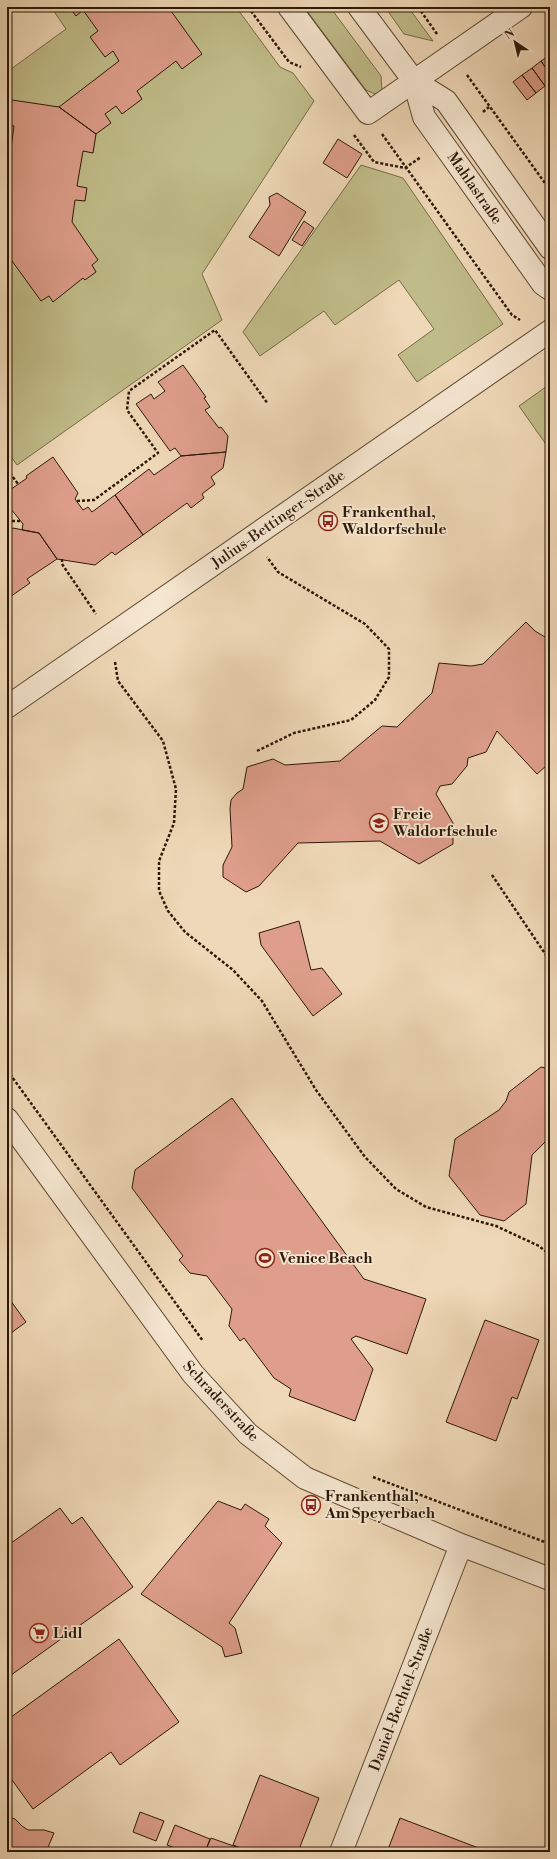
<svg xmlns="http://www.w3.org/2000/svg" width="557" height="1859" font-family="'Libre Bodoni',serif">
  <rect width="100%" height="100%" fill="#efd8b7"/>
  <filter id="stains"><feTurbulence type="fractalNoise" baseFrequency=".005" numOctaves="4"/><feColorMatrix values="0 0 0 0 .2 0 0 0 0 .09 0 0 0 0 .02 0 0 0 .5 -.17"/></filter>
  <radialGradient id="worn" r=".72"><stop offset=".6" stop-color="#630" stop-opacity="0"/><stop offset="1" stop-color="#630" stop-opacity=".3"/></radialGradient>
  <path fill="#c0bc89" stroke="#766a48" d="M51,7H236L280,67L293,73L314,101L202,274L222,320L17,465L7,451V72L66,29Z
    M304,7H330L381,76L382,91L375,94L366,90Z
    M385,7H408L433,41L404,34Z
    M361,165L403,178L503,324L417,382L398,355L434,329L399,280L335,325L324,311L260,356L243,332Z
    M550,384V450L519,406Z"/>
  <path fill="#de9e8b" stroke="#2c1807" d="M69,7H176L171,11L202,54L182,69L176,61L137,91L142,99L122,114L116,106L105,114L111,123L96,134L59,107L119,61L113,51L105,57L90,37L98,31L83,10L76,16Z
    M550,55V74L541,61Z
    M541,61L550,74V83L545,86L532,68Z
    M532,68L545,86L536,93L522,75Z
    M522,75L536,93L527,100L513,82Z
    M12,100L59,107L96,134L93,153L83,151L77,186L87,188L85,201L75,200L72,222L98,260L92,265L96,272L85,280L83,278L53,302L49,296L41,301L7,254V163H9L14,126L8,125Z
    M338,139L362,154L347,178L323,163Z
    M277,193L306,212L279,256L249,237L270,205L269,197Z
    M304,221L314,228L302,246L292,240Z
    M183,365L206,397L204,398L210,407L205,410L219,428L221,427L228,436L226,452L181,456L175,448L170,451L136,404L151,394L154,399L165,391L158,382Z
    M226,452L223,468L211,477L215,484L202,494L204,498L191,508L187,503L143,535L115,495L149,469L154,475L181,456Z
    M53,457L78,493L75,499L83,510L88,507L92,512L115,495L143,535L115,555L112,552L95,565L57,559L39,533L22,530L23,524L7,504V492L27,478L26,476Z
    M13,528L39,533L57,559L27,579L30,583L7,599V533Z
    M526,622L535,631L550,640V770L546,766L537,774L497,731L486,752L468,758L467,766L452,784L440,786L436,794L453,823V844L419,864L380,841L298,843L259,886L246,892L223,877V865L232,847L230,809L231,800L237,793L243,789L247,767L273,759L285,765L340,761L382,726L397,727L432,693L439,663L471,666L483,664Z
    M299,921L311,970L322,968L342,994L313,1016L261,945L259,933Z
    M541,1067L550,1069V1137L532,1155L526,1204L504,1221L480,1215L449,1176L455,1139L499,1110L506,1101L509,1092Z
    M232,1098L364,1279L426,1299L407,1354L356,1336L351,1339L373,1369L355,1421L289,1396L291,1389L274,1378L244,1338L240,1341L229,1326L232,1309L207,1276L190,1273L179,1260L183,1256L132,1188L135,1170Z
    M8,1297L26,1322L7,1336V1298Z
    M485,1320L539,1340L517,1399L512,1397L496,1441L446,1422Z
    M218,1501L241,1510L245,1504L269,1519L265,1526L282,1543L229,1623L235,1628L242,1653L225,1657L222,1647L141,1594Z
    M60,1508L72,1524L82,1517L133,1587L7,1678V1546Z
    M119,1639L179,1722L120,1765L111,1752L33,1809L7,1773V1720Z
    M260,1775L319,1798L298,1852H251L233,1845Z
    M140,1812L164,1821L156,1841L133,1832Z
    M7,1816L15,1819L22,1826L28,1830H44L54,1833L46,1852H7Z
    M400,1818L489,1852H387Z
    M175,1825L210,1839L205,1852H185L167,1845Z
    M211,1838L242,1849L240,1852H205Z"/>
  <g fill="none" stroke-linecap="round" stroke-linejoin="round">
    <g stroke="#5d4833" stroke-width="24">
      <path id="minor" d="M289,7L368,113L521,7
        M359,7L414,81L446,101L550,248
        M414,81L424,117L543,284L550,289
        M7,707L550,331
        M7,1119L193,1374L248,1434L305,1478L461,1545L550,1579
        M341,1852L461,1545"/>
    </g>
    <path stroke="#2c1807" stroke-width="2.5" stroke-dasharray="3 2" stroke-linecap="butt" d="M248,7L289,62L301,67
      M418,7L437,34
      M467,75L550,190
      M483,112L489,107
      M382,134L512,315L520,320
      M354,135L374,162L405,168L421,157
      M7,469L18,484
      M77,501L94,500L158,453L127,410L129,391L215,330L268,404
      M7,521H21
      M62,559V564L96,614
      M115,662L118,681L163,741L176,789L174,823L159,861V891L168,911L185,932L233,970L262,1001L316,1090L365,1157L396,1189L426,1207L496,1226L539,1246L550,1255
      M257,751L294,733L351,720L375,700L389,677V649L365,624L278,572L267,557
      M492,875L550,961
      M7,1070L203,1341
      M373,1477L550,1544"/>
    <use href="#minor" stroke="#f5e6d0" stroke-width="22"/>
  </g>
  <defs>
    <g id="bus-ring" transform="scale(1)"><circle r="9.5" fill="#f5e6d0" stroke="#8f2418" stroke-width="1.5"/><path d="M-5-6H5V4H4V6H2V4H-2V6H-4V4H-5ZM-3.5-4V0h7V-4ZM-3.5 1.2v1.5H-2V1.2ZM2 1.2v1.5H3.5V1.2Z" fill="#8f2418"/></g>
    <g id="school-ring" transform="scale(1)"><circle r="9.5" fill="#f5e6d0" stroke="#8f2418" stroke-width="1.5"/><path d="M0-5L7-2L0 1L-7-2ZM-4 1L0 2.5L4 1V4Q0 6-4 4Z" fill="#8f2418"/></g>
    <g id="stadium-ring" transform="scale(1)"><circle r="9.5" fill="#f5e6d0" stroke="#8f2418" stroke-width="1.5"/><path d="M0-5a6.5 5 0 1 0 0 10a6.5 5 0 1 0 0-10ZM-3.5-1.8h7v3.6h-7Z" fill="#8f2418"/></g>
    <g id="supermarket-ring" transform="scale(1)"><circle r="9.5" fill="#f5e6d0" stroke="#8f2418" stroke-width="1.5"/><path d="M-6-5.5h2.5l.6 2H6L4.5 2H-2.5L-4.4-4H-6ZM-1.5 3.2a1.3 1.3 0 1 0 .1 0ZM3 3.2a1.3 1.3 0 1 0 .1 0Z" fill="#8f2418"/></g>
  </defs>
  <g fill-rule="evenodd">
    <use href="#bus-ring" x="328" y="521"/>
    <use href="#school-ring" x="379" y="823"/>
    <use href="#stadium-ring" x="265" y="1258"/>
    <use href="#bus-ring" x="311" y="1505"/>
    <use href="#supermarket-ring" x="39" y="1633"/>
  </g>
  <g text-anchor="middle" stroke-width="3.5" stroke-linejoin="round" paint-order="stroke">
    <g font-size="15" fill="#2c1807" stroke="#f5e6d0">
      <text transform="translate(475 188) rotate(55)" y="5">Mahlastraße</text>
      <text transform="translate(278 519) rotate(-35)" y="5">Julius-Bettinger-Straße</text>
      <text transform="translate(221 1401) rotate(47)" y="5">Schraderstraße</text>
      <text transform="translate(401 1699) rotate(-69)" y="5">Daniel-Bechtel-Straße</text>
    </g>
    <g font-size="15" font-weight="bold" fill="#2c1807" stroke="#f5e6d0" text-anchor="start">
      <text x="342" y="517">Frankenthal,<tspan x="342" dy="17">Waldorfschule</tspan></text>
      <text x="393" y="819">Freie<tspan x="393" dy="17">Waldorfschule</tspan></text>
      <text x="279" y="1263">Venice Beach</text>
      <text x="325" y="1501">Frankenthal,<tspan x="325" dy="17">Am Speyerbach</tspan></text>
      <text x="53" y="1638">Lidl</text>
    </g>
  </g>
  <rect width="557" height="1859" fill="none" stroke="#efd8b7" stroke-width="24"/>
  <rect x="8" y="8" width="541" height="1843" fill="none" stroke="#2c1807" stroke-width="2"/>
  <rect x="12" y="12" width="533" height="1835" fill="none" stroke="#2c1807"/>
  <g transform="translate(515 42) rotate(325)" stroke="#f5e6d0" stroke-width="3" paint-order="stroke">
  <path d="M0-3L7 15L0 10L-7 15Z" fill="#2c1807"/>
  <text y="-6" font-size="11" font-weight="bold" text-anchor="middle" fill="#2c1807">N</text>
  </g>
  <rect width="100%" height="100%" filter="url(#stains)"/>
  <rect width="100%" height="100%" fill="url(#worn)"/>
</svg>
